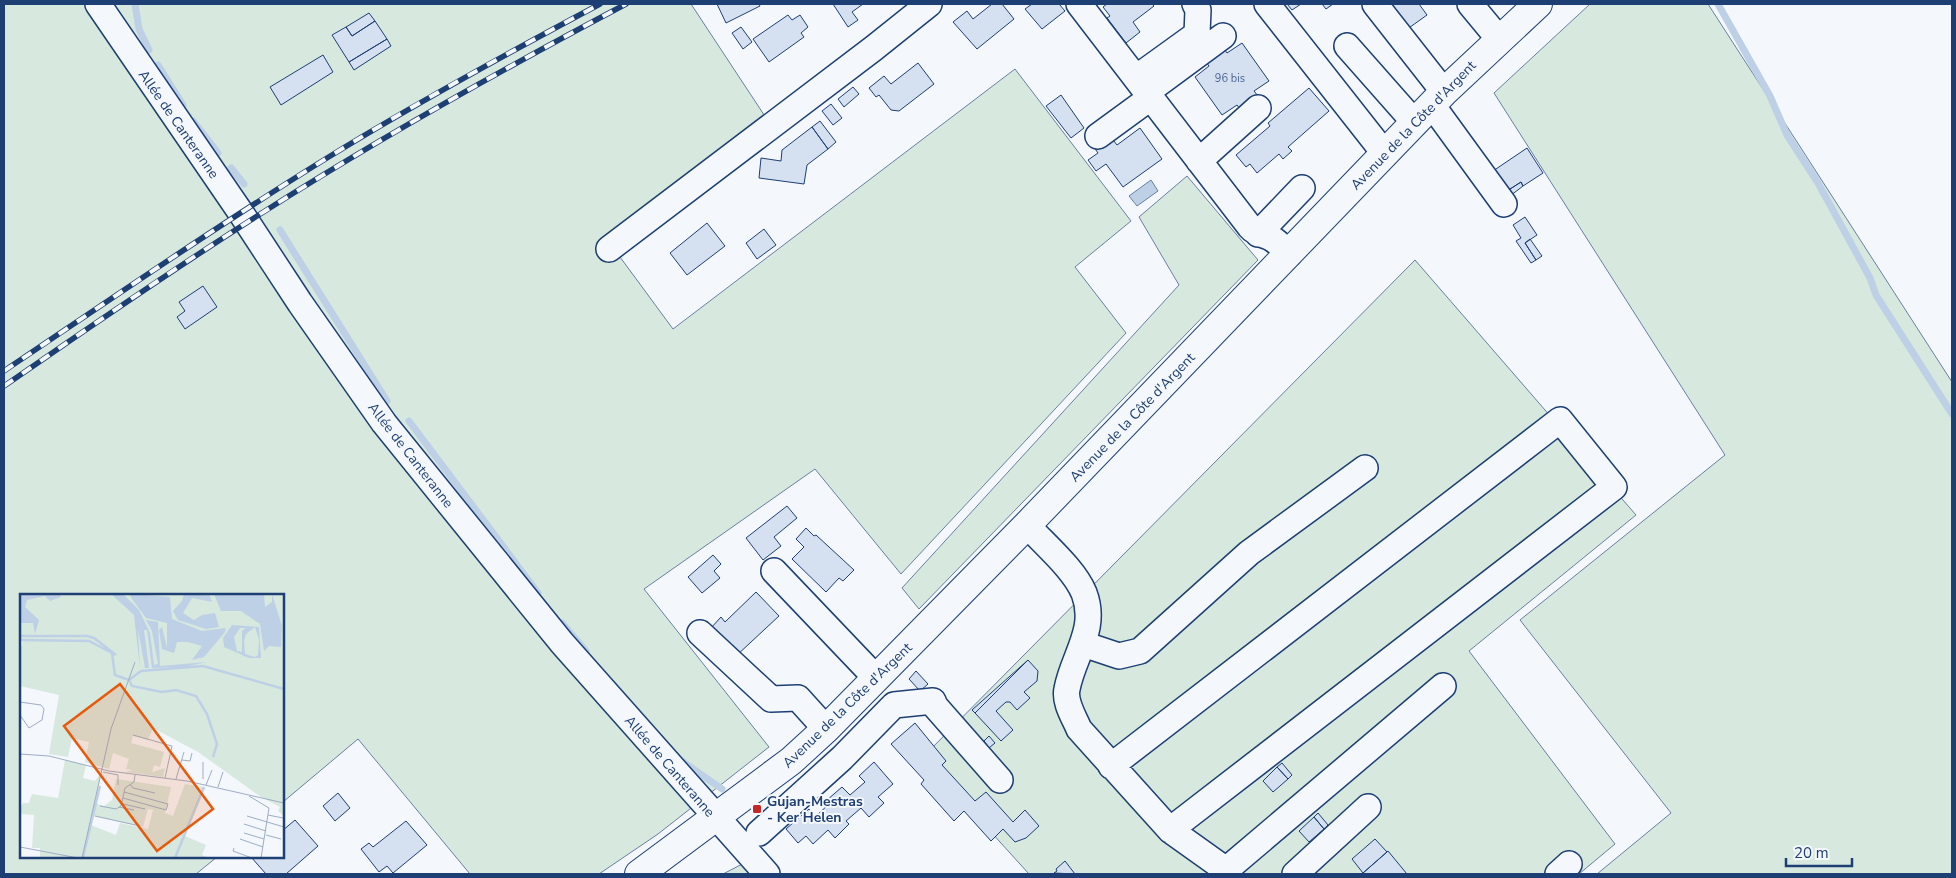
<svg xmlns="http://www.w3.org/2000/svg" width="1956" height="878" viewBox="0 0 1956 878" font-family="'Nunito Sans',sans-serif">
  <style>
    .green { fill: #d7e8df; stroke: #687fa3 }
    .water { fill: #bed0e5; stroke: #687fa3 }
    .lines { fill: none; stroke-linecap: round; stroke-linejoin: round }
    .stream { stroke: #bed0e5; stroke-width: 7 }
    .building { fill: #d5e0f0; stroke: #1d3f73 }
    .minor-casing { stroke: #1d3f73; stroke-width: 28 }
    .major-casing { stroke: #1d3f73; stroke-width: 30 }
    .minor { stroke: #f4f7fb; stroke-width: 25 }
    .major { stroke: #f4f7fb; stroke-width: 28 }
    .rail-casing { stroke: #1d3f73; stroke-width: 5.5 }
    .rail { stroke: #f4f7fb; stroke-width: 4; stroke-dasharray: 11; stroke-linecap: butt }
    .poi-dot { fill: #c62828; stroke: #f4f7fb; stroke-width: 2 }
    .labels { text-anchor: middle; stroke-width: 4; stroke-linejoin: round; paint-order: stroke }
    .number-label { font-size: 11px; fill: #4b6792 }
    .street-label { font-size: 14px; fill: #1d3f73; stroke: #f4f7fb }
    .poi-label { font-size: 14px; font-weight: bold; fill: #1d3f73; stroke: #f4f7fb; text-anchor: start }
    .inset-river { fill: none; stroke: #bed0e5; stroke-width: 2.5 }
    .inset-road { fill: none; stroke: #9eadc5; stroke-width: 1 }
    .view { fill: #e8590c; fill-opacity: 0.15; stroke: #e8590c; stroke-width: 2.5 }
    .inset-edge { fill: none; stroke: #1d3f73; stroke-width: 2.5 }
  </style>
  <rect width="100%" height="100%" fill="#f4f7fb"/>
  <!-- green -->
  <path class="green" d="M 4,4 L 691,4 L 776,133 L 620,257 L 673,329 L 1015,69 L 1131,221 L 1075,267 L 1126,333 L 901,574 L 815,469 L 644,589 L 769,747 L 658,834 L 599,874 L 470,874 L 358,739 L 283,802 L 282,596 L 21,596 L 21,857 L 217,857 L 196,874 L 4,874 Z
    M 1590,4 L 1708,4 L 1952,382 L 1952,874 L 1597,874 L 1671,813 L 1520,620 L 1725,455 L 1494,93 Z
    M 1187,176 L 1258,260 L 919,609 L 902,588 L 1179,285 L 1139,217 Z
    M 1415,260 L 1636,515 L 1469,651 L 1615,844 L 1579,874 L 1029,874 L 923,757 Z
    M 748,861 L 760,874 L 723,874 Z"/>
  <!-- water -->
  <path class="water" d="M 1151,180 L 1158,191 L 1137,206 L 1129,196 Z"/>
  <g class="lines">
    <!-- stream -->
    <path class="stream" d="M 135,4 L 139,29 L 149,50
      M 1718,4 L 1770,96 L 1787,135 L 1818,183 L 1870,278 L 1876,295 L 1952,414
      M 158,65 L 183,105
      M 193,121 L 218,153
      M 231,168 L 244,184
      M 280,230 L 387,401
      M 409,421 L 538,593
      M 562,623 L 586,651
      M 679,759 L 722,789"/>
  </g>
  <!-- building -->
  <path class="building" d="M 717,4 L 759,4 L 760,6 L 726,23 Z
    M 833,4 L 863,4 L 852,12 L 858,20 L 848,27 Z
    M 992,4 L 1002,4 L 1014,19 L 977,49 L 953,22 L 967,11 L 973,19 Z
    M 1032,4 L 1059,4 L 1065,11 L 1042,29 L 1025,9 Z
    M 1107,4 L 1152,4 L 1154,6 L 1133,22 L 1140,32 L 1126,43 L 1107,18 L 1110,16 L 1103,7 Z
    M 1287,4 L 1301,4 L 1292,10 Z
    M 1322,4 L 1333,4 L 1326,9 Z
    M 1386,4 L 1419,4 L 1427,15 L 1406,30 Z
    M 369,13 L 375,21 L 352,36 L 346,27 Z
    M 788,15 L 792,20 L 800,15 L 808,27 L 801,33 L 804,37 L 769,62 L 753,39 Z
    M 375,21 L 387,39 L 349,62 L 332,35 L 346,27 L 352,36 Z
    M 741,27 L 752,42 L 743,49 L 732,33 Z
    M 387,39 L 391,46 L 354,70 L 349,62 Z
    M 1242,43 L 1269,81 L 1254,91 L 1258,96 L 1240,109 L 1237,105 L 1222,115 L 1195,77 L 1209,66 L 1206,62 L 1224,49 L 1227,53 Z
    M 323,55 L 333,72 L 281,105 L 270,87 Z
    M 918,63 L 934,84 L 899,111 L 891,110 L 879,95 L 876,97 L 869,88 L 884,76 L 891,84 Z
    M 853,87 L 859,94 L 844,107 L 838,99 Z
    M 1309,88 L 1329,111 L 1288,147 L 1292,151 L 1283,159 L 1279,154 L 1257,173 L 1250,164 L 1246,167 L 1236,155 L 1270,126 L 1268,123 Z
    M 1061,95 L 1084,128 L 1071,138 L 1046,106 Z
    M 831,104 L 842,118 L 833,125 L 822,111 Z
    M 820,121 L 836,142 L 828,149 L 812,127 Z
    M 812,127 L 828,149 L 807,165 L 804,184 L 759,178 L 761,158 L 781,161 L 782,150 Z
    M 1140,128 L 1162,159 L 1123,187 L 1106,164 L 1096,171 L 1088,160 L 1098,153 L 1091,143 L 1107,132 L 1117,145 Z
    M 1527,148 L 1543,173 L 1523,186 L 1521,182 L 1507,191 L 1493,171 Z
    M 1521,182 L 1523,186 L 1510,196 L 1507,191 Z
    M 1525,217 L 1537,235 L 1525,243 L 1536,260 L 1531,263 L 1516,241 L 1521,238 L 1513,225 Z
    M 707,223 L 725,246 L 687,275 L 670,253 Z
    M 764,229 L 776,245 L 757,259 L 746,243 Z
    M 1530,239 L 1542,256 L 1536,260 L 1525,243 Z
    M 203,286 L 217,307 L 185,329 L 177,317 L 185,311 L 179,302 Z
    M 787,506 L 797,518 L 774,537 L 781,546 L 763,560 L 746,538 Z
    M 806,528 L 814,536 L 816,535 L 854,570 L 843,581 L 839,578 L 826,592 L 792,559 L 804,547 L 796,539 Z
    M 713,555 L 721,564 L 714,571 L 720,578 L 702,593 L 688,577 Z
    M 756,592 L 779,616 L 736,656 L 710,629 L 721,617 L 725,622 Z
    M 1028,660 L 1038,671 L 1037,681 L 1024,692 L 1030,698 L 1017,710 L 1010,702 L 1006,702 L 996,711 L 1013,730 L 1001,741 L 975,713 Z
    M 1028,660 L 975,713 L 972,710 Z
    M 916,671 L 928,684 L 920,691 L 909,679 Z
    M 915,723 L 946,761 L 942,765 L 975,801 L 986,792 L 1013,822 L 1025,810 L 1039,826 L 1026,838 L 1015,842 L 1003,829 L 991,841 L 964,811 L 954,821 L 921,784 L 924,780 L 891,744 Z
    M 989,736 L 995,743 L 989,748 L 984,741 Z
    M 874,762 L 893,784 L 878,797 L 884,803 L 869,817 L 861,808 L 846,821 L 849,824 L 835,838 L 828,830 L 813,844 L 806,836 L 798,843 L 786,829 L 809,809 L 815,817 L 830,803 L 827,800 L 842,787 L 850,795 L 865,782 L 859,776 Z
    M 1282,763 L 1292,775 L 1288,779 L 1277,767 Z
    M 1277,767 L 1288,779 L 1273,792 L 1263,781 Z
    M 338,793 L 350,808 L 335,821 L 323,806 Z
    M 1318,813 L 1328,825 L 1324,829 L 1314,817 Z
    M 1314,817 L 1324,829 L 1309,842 L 1299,831 Z
    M 295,820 L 318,846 L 286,874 L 266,874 L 251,857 L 282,857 L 282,831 Z
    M 406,821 L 427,845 L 393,873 L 387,866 L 379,872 L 361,849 L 369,843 L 373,847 Z
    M 1375,839 L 1387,852 L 1363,873 L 1352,859 Z
    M 1388,851 L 1407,874 L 1364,874 L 1363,873 Z
    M 1065,861 L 1075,874 L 1054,873 L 1057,871 L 1056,869 Z"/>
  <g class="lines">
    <defs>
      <path id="minor" d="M 98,4 L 241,213 L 300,303 L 384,423 L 562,643 L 767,874
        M 1079,4 L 1250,227 C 1256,234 1263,234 1271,238 C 1278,242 1283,248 1289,254
        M 1267,4 L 1385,154
        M 1375,4 L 1444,92
        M 1470,4 L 1499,39
        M 1347,46 L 1415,123
        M 1136,78 L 1197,34 L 1198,10 L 1195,4
        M 1147,92 L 1223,36
        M 1432,105 L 1504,204
        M 1098,136 L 1150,98
        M 1199,161 L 1258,108
        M 1258,234 L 1302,188
        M 609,249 L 874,48 L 929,4
        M 1027,525 C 1045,545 1074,569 1084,593 C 1098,629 1073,656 1067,689 C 1064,702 1074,717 1079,729 L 1170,830 L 1226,870 L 1227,874
        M 774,571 L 876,678
        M 700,633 L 771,699 L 798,698 L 826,729
        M 1083,644 L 1119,656 L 1140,651 L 1249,553 L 1365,468
        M 1111,766 L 1560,420 L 1614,487 L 1170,830
        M 759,833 L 842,758 L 894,705 L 933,701 L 935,706 L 1000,780
        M 1226,870 L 1443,686
        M 1295,874 L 1368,807
        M 1558,874 L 1569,864"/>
      <path id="major" d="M 639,874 L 791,761 L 826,729 L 1027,525 L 1444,92 L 1538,4"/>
    </defs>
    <!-- minor casing -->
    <use href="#minor" class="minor-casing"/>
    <!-- major casing -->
    <use href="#major" class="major-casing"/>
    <!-- minor -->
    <use href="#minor" class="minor"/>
    <!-- major -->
    <use href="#major" class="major"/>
    <defs>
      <path id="rail" d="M 4,371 C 111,299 217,226 327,158 C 416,103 508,53 600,4
        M 4,386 C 90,327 176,267 265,211 C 382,137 503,69 626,4"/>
    </defs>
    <!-- rail casing -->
    <use href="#rail" class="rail-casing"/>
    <!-- rail -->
    <use href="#rail" class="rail"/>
  </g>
  <!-- markers -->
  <rect class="poi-dot" x="752" y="804" width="10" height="10" rx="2.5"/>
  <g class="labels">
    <!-- number labels -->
    <g class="number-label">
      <text x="1230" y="82">96 bis</text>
    </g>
    <!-- street labels -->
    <g class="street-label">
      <text transform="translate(179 124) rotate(55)" y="5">Allée de Canteranne</text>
      <text transform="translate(1413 125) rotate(-46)" y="5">Avenue de la Côte d'Argent</text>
      <text transform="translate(1132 417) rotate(-46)" y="5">Avenue de la Côte d'Argent</text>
      <text transform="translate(411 455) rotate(52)" y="5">Allée de Canteranne</text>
      <text transform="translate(847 705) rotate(-44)" y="5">Avenue de la Côte d'Argent</text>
      <text transform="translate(670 766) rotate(49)" y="5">Allée de Canteranne</text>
    </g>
    <!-- poi labels -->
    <g class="poi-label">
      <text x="767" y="806">Gujan-Mestras<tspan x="767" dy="16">- Ker Helen</tspan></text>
    </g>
  </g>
  <!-- overview -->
  <g transform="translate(20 594)">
    <rect width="264" height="264" fill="#f4f7fb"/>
    <path d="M 0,0 L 264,0 L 264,222 L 258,217 L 260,213 L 241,203 L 178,158 L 133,134 L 128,146 L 113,142 L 111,149 L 144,158 L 140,173 L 134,171 L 132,178 L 145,174 L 143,183 L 105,178 L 113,176 L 106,175 L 109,165 L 93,159 L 89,175 L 65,168 L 69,148 L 52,144 L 48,163 L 29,160 L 39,101 L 0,92 L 0,56 L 3,47 L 0,47 ZM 45,166 L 66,171 L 63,184 L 75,187 L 81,179 L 75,209 L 84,212 L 92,206 L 96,185 L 151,193 L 145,219 L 153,222 L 165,190 L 184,193 L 165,242 L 186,251 L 182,261 L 189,264 L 20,264 L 20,254 L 12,254 L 14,221 L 0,220 L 0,214 L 3,209 L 9,209 L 12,200 L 38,204 ZM 128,215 L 133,216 L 128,235 L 100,229 L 96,241 L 71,231 L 73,222 L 123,233 Z" fill="#d7e8df" fill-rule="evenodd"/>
    <path d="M 0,0 L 39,0 L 41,3 L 30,7 L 25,2 L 7,6 L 5,13 L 19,26 L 15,40 L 13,29 L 1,29 ZM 91,0 L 103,0 L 119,16 L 130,39 L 134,71 L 138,70 L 132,37 L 126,26 L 138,28 L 140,72 L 187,68 L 164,73 L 132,74 L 127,36 L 124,36 L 129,74 L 125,74 L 118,35 L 120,74 L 114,21 ZM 113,0 L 150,3 L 152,25 L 182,37 L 206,34 L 205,38 L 184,63 L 172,66 L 182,52 L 168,48 L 157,48 L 154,59 L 142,55 L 139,36 L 142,33 L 147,54 L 147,29 L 126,24 L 110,2 ZM 164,0 L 189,0 L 192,8 L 172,4 L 163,19 L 174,26 L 182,21 L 195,19 L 199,33 L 186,35 L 158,26 L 153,17 L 162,7 ZM 194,0 L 244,0 L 245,13 L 252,8 L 252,0 L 262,32 L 261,53 L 249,52 L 244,57 L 240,30 L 221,17 L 201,17 ZM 212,31 L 239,33 L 241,64 L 229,64 L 204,53 L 203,44 ZM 235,33 L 239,46 L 238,61 L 235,63 L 225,60 L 224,47 L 226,40 ZM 220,34 L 226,34 L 222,37 L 222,58 L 217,57 L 214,43 Z" fill="#bed0e5" fill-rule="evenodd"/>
    <path class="inset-river" d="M 0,42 L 67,42 L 74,44 L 96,61M 0,46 L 69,47 L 92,59 L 95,81 L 109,86 L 112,92 L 142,98 L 156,96 L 176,102 L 187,120 L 197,150 L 193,163M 109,86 L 121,77 L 183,72 L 264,95M 63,263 L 80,192M 155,264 L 184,193"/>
    <path class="inset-road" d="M 0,108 L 21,111 L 24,115 L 22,126 L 9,134 L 0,121M 113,141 L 152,152 L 145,184M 0,160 L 29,162 L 89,177 L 167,187 L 264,209M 162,166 L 170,167 L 172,159M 83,178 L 98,181 L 98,191M 156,185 L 164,158M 183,185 L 183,168M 110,190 L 113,194 L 135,199M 186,191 L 192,176M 198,193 L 203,178M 229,202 L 249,214 L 241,264M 103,204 L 146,216 L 148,210 L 104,198M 103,210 L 125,215M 80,212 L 96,215 L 101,212 L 105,194 L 114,188 L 115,181M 99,213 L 114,216M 248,221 L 263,224M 75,222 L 120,232M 227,222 L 264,233M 224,230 L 246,237M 224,239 L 244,245M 246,241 L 261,245M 220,245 L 243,253M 0,253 L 58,264M 214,254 L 213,257 L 232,264M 62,264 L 91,135 L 115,68"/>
    <path class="view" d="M 100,90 L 193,215 L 137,257 L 44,132 Z"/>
    <rect width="264" height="264" class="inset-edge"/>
  </g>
  <!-- border -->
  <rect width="1956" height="878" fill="none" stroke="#1d3f73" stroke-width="10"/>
  <!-- scale -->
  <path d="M1786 858v8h66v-8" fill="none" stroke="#1d3f73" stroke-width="2.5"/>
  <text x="1794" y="858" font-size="15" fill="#1d3f73" stroke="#f4f7fb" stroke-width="4" paint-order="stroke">20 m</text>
</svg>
